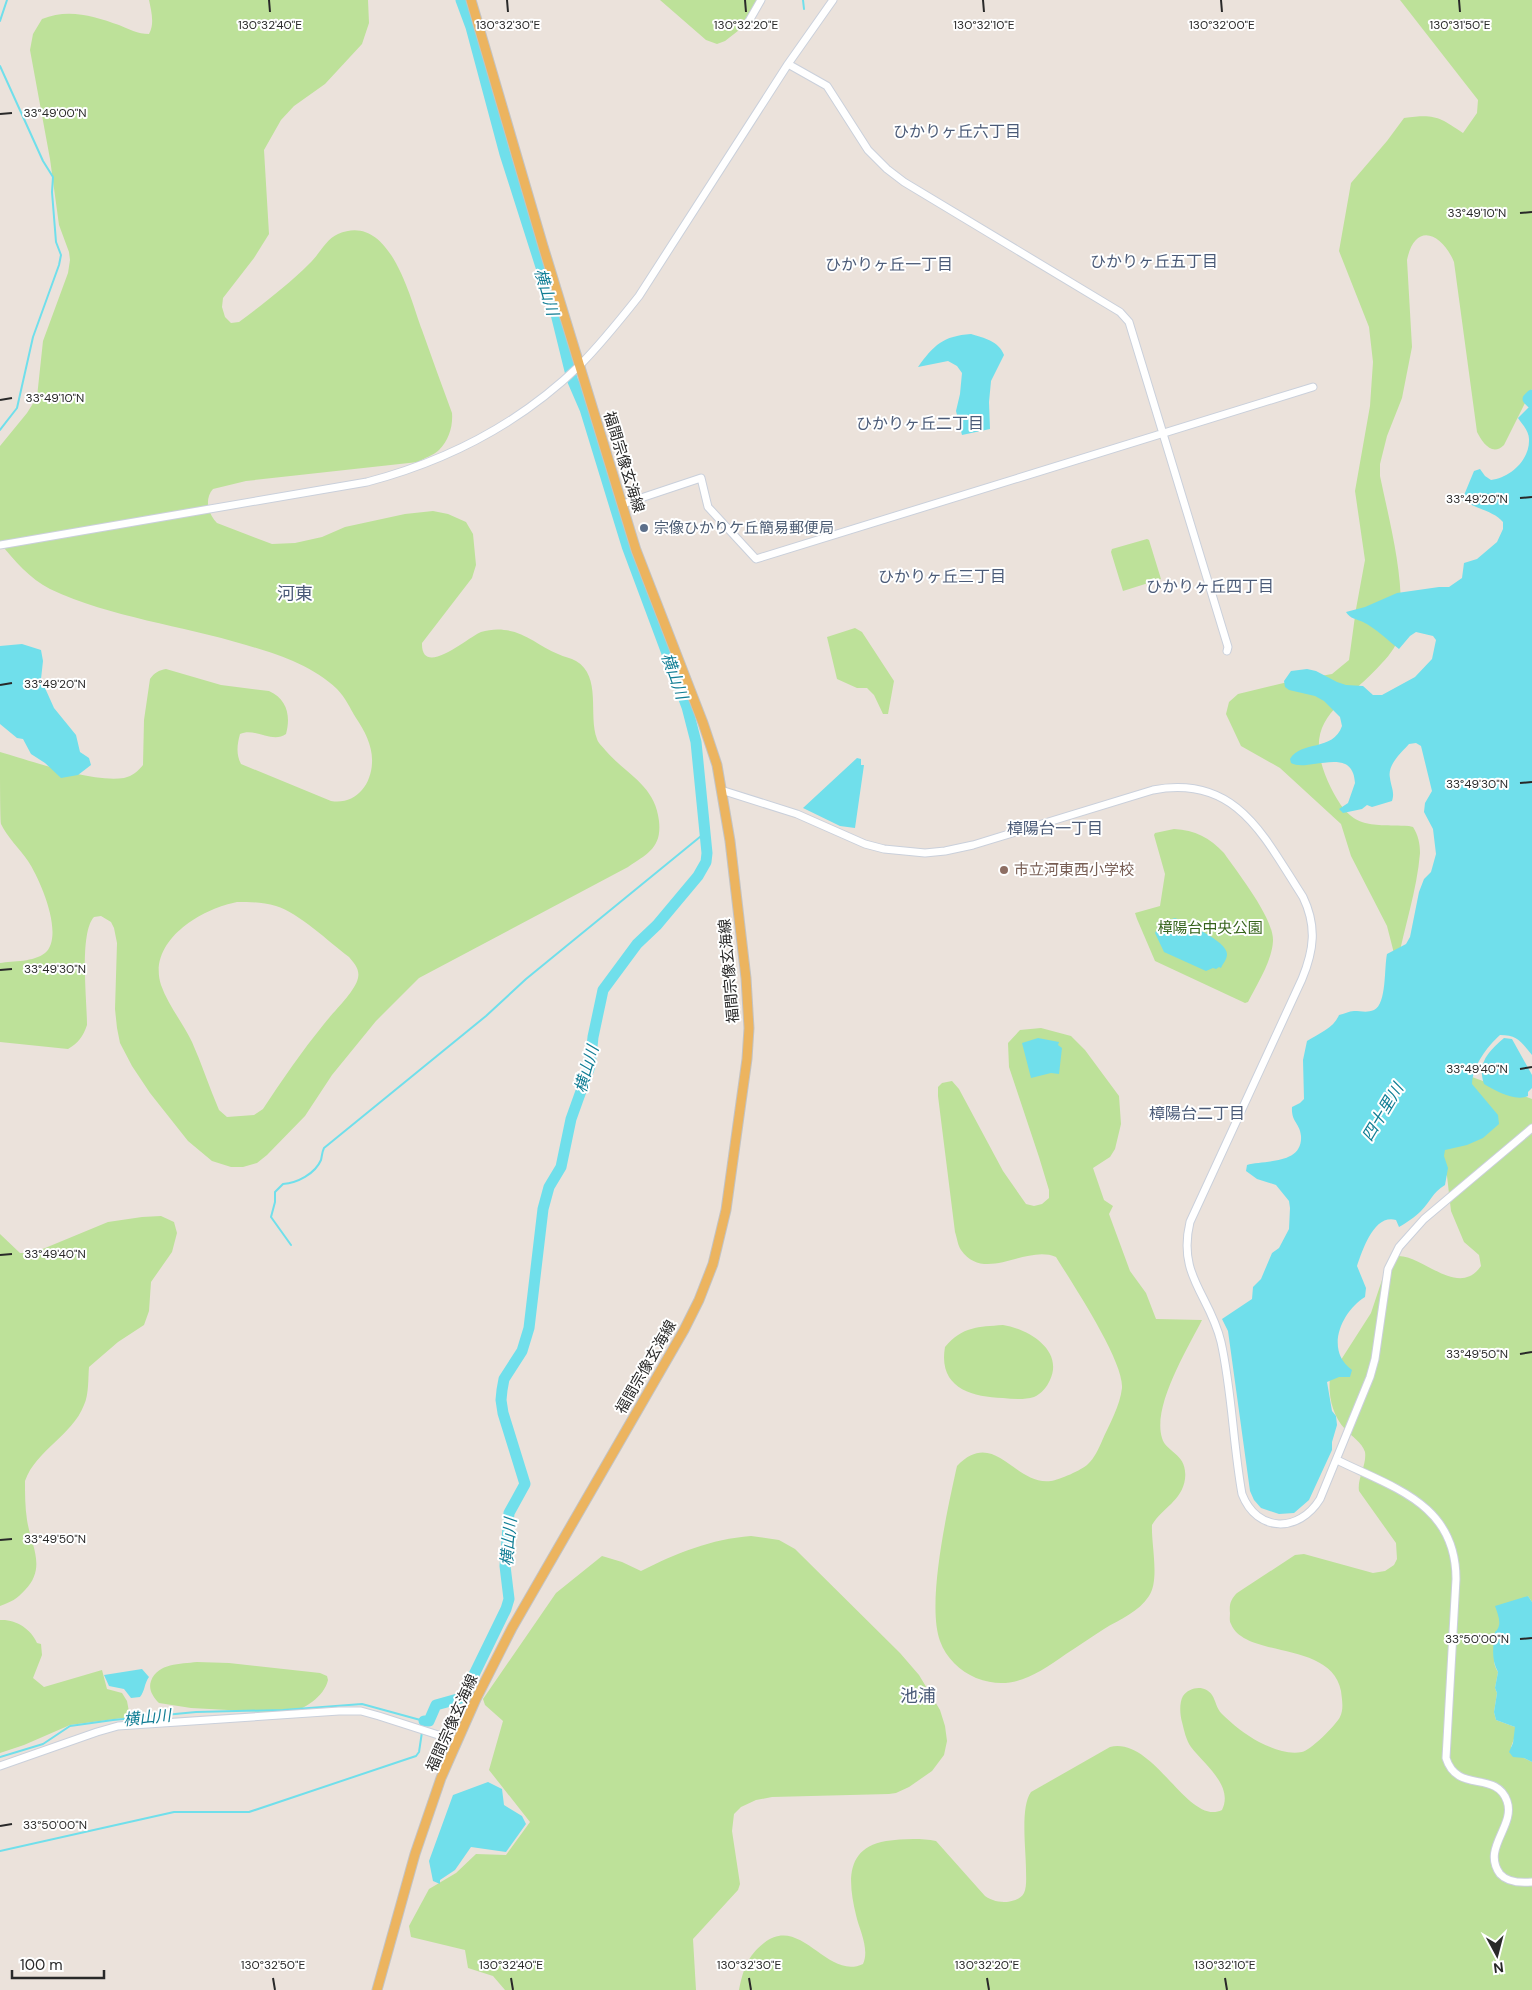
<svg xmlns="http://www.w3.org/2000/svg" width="1532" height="1990" viewBox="0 0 1532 1990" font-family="'DM Sans','Noto Sans JP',sans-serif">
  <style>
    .green { fill: #bde199; fill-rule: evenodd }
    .water { fill: #70dfeb }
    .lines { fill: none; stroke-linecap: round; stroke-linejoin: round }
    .stream { stroke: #70dfeb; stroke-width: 2 }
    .river { stroke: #70dfeb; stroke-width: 11 }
    .minor-casing { stroke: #cad0db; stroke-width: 9 }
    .major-casing { stroke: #c3c3c3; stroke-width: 11 }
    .minor { stroke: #fff; stroke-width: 7 }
    .major { stroke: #ecb45f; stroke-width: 9 }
    .ticks { fill: none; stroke: #292929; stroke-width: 2 }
    .service-dot { fill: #5c6f8a; stroke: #fff; stroke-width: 2 }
    .education-dot { fill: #8d6e63; stroke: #fff; stroke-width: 2 }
    .labels { text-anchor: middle; stroke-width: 4; stroke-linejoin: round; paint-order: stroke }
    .street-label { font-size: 15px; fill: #292929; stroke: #fff }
    .service-label { font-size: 15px; fill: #4e5e75; stroke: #fff; text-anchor: start }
    .education-label { font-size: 15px; fill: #785e54; stroke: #fff; text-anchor: start }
    .park-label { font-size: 15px; fill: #37641c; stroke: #fff }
    .neighbourhood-label { font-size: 16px; fill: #4b5b78; stroke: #fff }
    .water-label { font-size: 16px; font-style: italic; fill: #117e95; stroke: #fff }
    .quarter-label { font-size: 18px; fill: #4b5b78; stroke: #fff }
    .ticks-label { font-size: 12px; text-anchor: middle; fill: #292929; stroke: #fff; stroke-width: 4; stroke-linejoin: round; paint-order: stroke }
  </style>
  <rect width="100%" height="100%" fill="#ebe2db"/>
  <!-- green -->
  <path class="green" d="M 149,0 L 368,0 L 369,23 L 362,44 L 325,84 L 294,106 L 281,120 L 264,150 L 269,234 L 254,258 L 223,298 L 222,307 L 225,317 L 231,323 L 239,322 C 263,304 288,285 309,264 C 319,255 326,239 338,234 C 390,211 410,298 422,330 C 432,358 442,386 452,413 C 453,426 449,440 439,450 C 434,455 424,458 418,462 L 246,481 L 213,489 C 204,499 208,514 217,523 L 272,544 L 295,543 L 322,537 L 345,527 L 405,514 L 433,511 L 448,514 L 466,522 L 473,534 L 476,565 L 472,578 L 422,643 C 421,680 471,635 481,632 C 488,630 497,629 504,630 C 524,631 540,647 558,654 C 564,657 571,658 576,661 C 602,676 588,715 597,739 C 598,743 603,747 606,751 C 627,775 655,785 659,821 C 662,848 647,854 628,867 L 419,978 L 376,1021 L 332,1075 L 305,1116 L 267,1155 L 257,1163 L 243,1167 L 231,1167 L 212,1161 L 188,1141 L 150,1093 L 132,1066 L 120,1043 L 117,1028 L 115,1009 L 117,943 L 114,928 L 111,922 L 101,916 L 94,917 C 79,933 87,1001 87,1025 C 83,1037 78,1043 68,1049 L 0,1042 L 0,963 C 13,961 34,962 45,953 C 65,936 40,879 28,861 C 20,849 7,837 1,824 C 0,817 0,764 0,752 C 32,761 92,783 124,778 C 133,776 138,771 143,765 L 144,720 L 150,679 C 154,673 159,670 166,669 L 221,685 L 269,691 C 287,699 291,716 286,734 C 272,744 255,727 240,734 C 237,745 236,754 241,764 L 331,801 C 355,805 371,786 372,763 C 373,747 365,731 356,718 C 350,708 345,697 337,689 C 313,666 278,654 246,645 C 181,625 112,618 50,589 C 30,579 14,560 0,543 L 0,446 L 27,413 L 37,397 L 43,341 L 68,273 L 70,260 L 69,252 L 59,225 L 50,159 L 30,50 L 33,34 L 42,19 C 68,8 94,16 119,25 C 128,29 138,34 149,34 C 155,24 151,10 149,0 ZM 237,902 C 250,902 263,902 276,906 C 299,913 329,942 349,957 C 354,963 360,969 358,978 C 355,992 333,1012 324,1024 C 302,1051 282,1080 263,1109 L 254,1115 L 227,1117 L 219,1110 C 209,1087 202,1064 192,1042 C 183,1023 168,1005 161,985 C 147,941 201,909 237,902 Z
    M 660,0 L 757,0 L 743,27 L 725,41 L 717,44 L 706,40 Z
    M 1400,0 L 1532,0 L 1532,389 L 1504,445 C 1492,457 1482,442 1477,432 L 1454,262 C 1442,233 1415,221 1407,260 L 1412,347 L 1402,398 L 1387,436 L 1380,464 L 1380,476 C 1389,519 1401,564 1401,608 C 1401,615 1402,623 1401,631 C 1399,642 1390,655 1382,663 C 1341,709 1297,718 1331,788 C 1352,830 1367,824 1409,826 L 1413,827 C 1418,835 1420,843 1420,853 C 1417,890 1404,928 1397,965 L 1387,926 L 1351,856 L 1341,824 L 1280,768 L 1241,746 L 1226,714 L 1229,702 L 1238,694 L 1292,681 L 1332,674 L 1349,660 L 1356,609 L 1365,560 L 1355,491 L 1370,406 L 1373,362 L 1369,327 L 1339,251 L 1351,183 L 1387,141 L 1404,118 C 1434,114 1438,116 1463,133 L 1477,113 L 1478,100 Z
    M 1147,539 L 1149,540 L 1161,579 L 1123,591 L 1111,552 L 1112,549 Z
    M 855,628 L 862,632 L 894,681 L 888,714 L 883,714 L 874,695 L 867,688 L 857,688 L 837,679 L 827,637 Z
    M 1174,829 C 1195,830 1210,838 1224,853 C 1237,872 1274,918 1273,941 C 1272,961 1257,984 1248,1002 L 1245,1003 L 1155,961 L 1137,919 L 1135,913 L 1160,906 L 1165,874 L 1154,835 L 1155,833 Z
    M 1041,1028 L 1071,1036 L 1085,1050 L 1119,1096 L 1121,1124 L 1115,1149 L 1110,1157 L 1093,1168 L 1104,1200 L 1113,1206 L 1109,1214 L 1130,1271 L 1146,1293 L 1156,1319 L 1202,1320 C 1188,1348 1152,1406 1162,1438 C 1166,1453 1188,1453 1185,1479 C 1182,1501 1162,1508 1152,1525 C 1151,1544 1160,1580 1149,1596 C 1139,1612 1120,1619 1104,1629 C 1091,1637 1079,1646 1066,1654 C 1037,1674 1013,1692 976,1678 C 960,1671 946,1658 940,1641 C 926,1603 948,1507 957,1466 C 995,1427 1014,1486 1051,1481 C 1059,1480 1082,1470 1088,1464 C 1094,1459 1099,1448 1102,1441 C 1109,1425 1120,1406 1122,1388 C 1124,1361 1072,1283 1056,1257 C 1026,1244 985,1284 961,1250 C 958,1246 957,1238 955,1232 L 938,1096 L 938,1087 L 942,1083 L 952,1081 L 959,1089 L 1003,1171 L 1026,1204 L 1034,1206 L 1042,1204 L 1049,1198 L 1049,1190 L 1039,1157 L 1009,1067 L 1008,1043 L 1020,1030 Z
    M 1472,1077 L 1532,1099 L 1532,1602 L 1528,1596 C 1510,1613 1495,1623 1494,1650 C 1494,1659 1493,1664 1498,1672 L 1495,1688 L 1497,1693 L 1494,1712 L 1496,1720 L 1515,1727 L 1515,1736 L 1511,1747 L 1524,1758 L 1532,1762 L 1532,1990 L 739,1990 C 743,1971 747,1956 764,1943 C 801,1914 827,1981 863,1964 C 870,1949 859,1929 856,1915 C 848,1882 845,1848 886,1841 C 902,1839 920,1838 936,1841 L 985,1896 C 992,1901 999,1902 1007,1902 C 1013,1901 1021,1899 1024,1893 C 1027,1887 1026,1876 1026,1869 C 1026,1850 1020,1807 1031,1792 L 1110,1747 C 1154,1736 1188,1827 1222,1810 C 1234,1786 1204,1764 1191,1747 C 1186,1740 1184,1730 1182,1722 C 1180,1715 1179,1703 1183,1696 C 1189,1687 1205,1684 1212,1695 C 1216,1701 1216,1708 1222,1714 C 1232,1724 1246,1735 1259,1742 C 1271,1748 1287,1755 1302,1752 C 1310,1751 1336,1725 1340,1717 C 1344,1709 1342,1700 1341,1691 C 1331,1640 1245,1659 1231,1624 C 1229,1621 1230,1616 1230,1613 C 1229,1604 1231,1599 1237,1593 L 1295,1555 L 1304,1554 L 1373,1573 L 1385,1571 L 1394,1565 L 1397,1559 L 1396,1543 L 1359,1491 C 1357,1478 1367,1465 1365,1452 C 1362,1442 1351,1436 1345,1429 C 1332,1415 1328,1395 1330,1377 L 1371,1313 L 1389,1259 C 1412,1242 1456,1303 1481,1266 L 1479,1255 L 1464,1242 L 1451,1211 L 1447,1176 L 1432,1156 Z
    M 161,1216 L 174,1222 L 177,1233 L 172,1252 L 151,1282 L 149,1311 L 144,1325 L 118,1342 L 89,1367 C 88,1378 89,1394 84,1405 C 72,1436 36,1450 25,1481 C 25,1494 25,1507 27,1520 C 31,1546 47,1567 25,1590 C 17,1599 11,1602 0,1606 L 0,1234 L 20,1253 L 33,1253 L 108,1222 L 142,1217 Z
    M 1003,1325 C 1028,1329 1064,1350 1050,1380 C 1047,1387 1041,1394 1034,1397 C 1024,1400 1013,1399 1003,1398 C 970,1397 938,1387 945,1347 C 963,1326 978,1327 1003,1325 Z
    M 751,1536 L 779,1540 L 795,1549 L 900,1653 L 919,1675 L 940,1710 L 945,1726 L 947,1741 L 944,1755 L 932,1771 L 909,1787 L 896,1793 L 889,1794 L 772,1797 L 756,1800 L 741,1807 L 734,1814 L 732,1831 L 740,1884 L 738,1890 L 693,1939 L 696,1990 L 505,1990 L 493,1976 L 468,1968 L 465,1950 L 411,1937 L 409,1926 L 429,1889 L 456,1873 L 476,1854 L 506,1855 L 530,1822 L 489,1770 L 503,1721 L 485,1705 L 483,1699 L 556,1593 L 602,1556 L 622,1562 L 641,1571 C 677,1553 711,1539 751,1536 Z
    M 0,1620 C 16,1619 31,1629 37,1643 L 41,1644 L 42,1655 L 33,1678 L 44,1687 L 102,1670 L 107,1689 L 122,1693 L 127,1701 L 130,1717 L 70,1725 L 24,1745 L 0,1753 Z
    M 197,1662 L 229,1663 L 320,1673 L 327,1676 L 328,1680 C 324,1697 304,1710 287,1713 L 191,1708 L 159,1703 C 153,1697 148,1689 151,1681 C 158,1663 180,1664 197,1662 Z"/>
  <!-- water -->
  <path class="water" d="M 971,334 C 984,338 999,341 1004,355 L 991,381 L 989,402 L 990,429 L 962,435 L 956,411 L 960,394 L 962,373 L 957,366 L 948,361 L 918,367 C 934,345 943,336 971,334 Z
    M 1532,404 L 1532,1055 C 1521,1042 1518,1035 1500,1035 C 1487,1047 1473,1065 1472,1084 L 1498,1115 L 1499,1124 L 1483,1138 L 1467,1145 L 1445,1150 L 1444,1156 L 1448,1168 L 1445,1185 C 1432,1193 1431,1201 1421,1211 C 1415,1217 1406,1223 1399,1227 L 1396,1220 C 1374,1214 1363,1249 1357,1266 L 1366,1288 L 1365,1297 C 1342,1311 1324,1350 1352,1370 L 1350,1377 L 1339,1377 L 1327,1382 L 1332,1411 L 1336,1416 L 1337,1425 L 1332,1442 L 1332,1450 L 1309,1500 L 1294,1513 L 1279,1514 L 1261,1508 L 1254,1500 L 1250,1491 L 1228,1331 L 1222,1319 L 1252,1299 L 1253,1287 L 1261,1279 L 1272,1253 L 1279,1248 L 1289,1229 L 1290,1208 L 1289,1201 L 1276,1185 L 1257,1179 L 1246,1171 L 1247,1165 C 1264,1160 1303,1165 1301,1136 C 1300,1123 1291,1122 1292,1107 L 1300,1103 L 1304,1099 L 1303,1060 L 1307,1041 C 1318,1034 1334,1028 1339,1015 C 1344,1014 1349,1011 1354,1011 C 1361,1011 1367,1013 1374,1010 C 1387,1004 1384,967 1387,954 L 1406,944 L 1410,937 L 1419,892 L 1424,879 L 1431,872 L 1436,854 L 1433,829 L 1424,812 L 1425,803 L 1432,791 L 1421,746 L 1416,743 L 1409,744 C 1401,753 1387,765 1390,778 C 1391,787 1395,792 1392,801 L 1372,807 L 1367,805 L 1362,809 L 1343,813 L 1339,809 L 1348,803 L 1355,783 C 1353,744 1308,773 1291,763 L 1290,759 C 1301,740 1333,752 1342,726 L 1340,717 L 1324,701 L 1315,696 L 1289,690 L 1285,687 L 1284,681 L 1291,671 L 1307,669 L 1316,671 L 1337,682 L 1346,685 L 1363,686 L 1373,695 L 1382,695 L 1415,677 L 1432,659 L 1436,640 L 1433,636 L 1416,632 L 1410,636 L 1399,649 C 1387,640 1377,629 1363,622 C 1357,619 1350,619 1346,612 L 1365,607 L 1397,593 L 1439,587 L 1449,587 L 1462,578 L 1464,563 L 1477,559 L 1497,542 L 1503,529 L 1503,522 C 1494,511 1474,508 1462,500 L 1474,471 L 1480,469 L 1485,476 L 1491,480 C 1510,478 1530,460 1529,439 C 1529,431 1522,424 1518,418 Z
    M 22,644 L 41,650 L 43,661 L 41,679 L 54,708 L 76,735 L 80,752 L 89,758 L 91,765 L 78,775 L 61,778 L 45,763 L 31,754 L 23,739 L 17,738 L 0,724 L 0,646 Z
    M 857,758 L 861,759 L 861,765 L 864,765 L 855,828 L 840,826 L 803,808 Z
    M 1175,918 C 1186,923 1227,941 1227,954 C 1227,960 1223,963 1221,968 L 1219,967 L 1216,969 L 1213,968 L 1206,971 L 1164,952 L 1155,933 L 1160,923 Z
    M 1038,1038 L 1059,1042 L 1058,1045 L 1062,1048 L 1059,1074 L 1051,1073 L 1031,1078 L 1022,1043 Z
    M 1504,1038 L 1512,1039 L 1532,1075 L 1532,1088 L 1528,1092 L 1528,1096 C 1515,1102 1496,1091 1484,1084 C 1477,1063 1488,1052 1504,1038 Z
    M 1528,1596 L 1532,1602 L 1532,1762 L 1524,1758 L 1513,1757 L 1509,1752 L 1513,1743 L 1515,1727 L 1496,1720 L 1494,1712 L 1497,1693 L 1495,1688 L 1498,1672 C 1491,1660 1493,1646 1495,1632 C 1503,1625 1498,1615 1495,1606 Z
    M 142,1669 L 149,1677 C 144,1684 145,1691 140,1697 L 131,1698 L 124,1689 L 109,1686 L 104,1675 Z
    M 488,1782 L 502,1789 L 504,1805 L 522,1816 L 526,1824 L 506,1852 L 471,1847 L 455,1870 L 440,1880 L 440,1884 L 433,1881 L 429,1861 L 453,1795 Z"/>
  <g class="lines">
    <!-- stream -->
    <path class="stream" d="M 803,0 L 804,9
      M 0,21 L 7,0
      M 0,66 L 43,161 L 53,177 L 52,192 L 56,242 L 61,255 L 59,265 L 33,337 L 17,408 L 0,430
      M 291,1245 L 271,1217 L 275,1202 L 275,1192 L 283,1184 C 297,1183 315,1174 321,1160 C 322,1156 322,1152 324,1148 L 486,1016 L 526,979 L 706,832
      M 0,1757 L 43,1744 L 70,1726 L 113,1720 L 196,1712 L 283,1710 L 362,1704 L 424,1721 L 423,1727
      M 0,1851 L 174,1812 L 249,1812 L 416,1756 L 419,1752 L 422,1732"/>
    <!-- river -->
    <path class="river" d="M 1532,395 L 1528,399 L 1532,403
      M 424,1721 L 429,1721 L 436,1705 L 461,1698 L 466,1691 L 506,1609 L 509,1599 L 505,1566 L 509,1513 L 525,1484 L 503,1413 L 501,1400 L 502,1390 L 504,1379 L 522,1351 L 529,1328 L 543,1209 L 549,1187 L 561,1167 L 571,1119 L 590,1066 L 593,1037 L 603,990 L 637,944 L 657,925 L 698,876 L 706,862 L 707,853 L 696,742 L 687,707 L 627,546 L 585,409 L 572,379 L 556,314 L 505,154 L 471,27 L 461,0"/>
    <defs>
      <path id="minor" d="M 749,21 L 761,0
        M 788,64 L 827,86 L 868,150 L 887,169 L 904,182 L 1120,312 L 1129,322 L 1228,647 L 1227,651
        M 623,504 L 701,478 L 708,507 L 756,559 L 1313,387
        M 0,545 L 367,482 C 447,461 520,423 579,366 C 601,344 620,320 639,296 L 788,64 L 833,0
        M 721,790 L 797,814 L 865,844 L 884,849 L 925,853 L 945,851 L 973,845 L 1153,790 C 1237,774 1264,837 1303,897 C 1317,926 1314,950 1302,979 L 1190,1222 C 1177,1276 1210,1295 1221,1342 C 1232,1391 1233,1444 1242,1494 C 1257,1533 1299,1533 1320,1499 L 1370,1377 L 1375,1359 L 1388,1269 L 1399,1247 L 1424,1219 L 1532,1128
        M 1337,1460 C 1394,1488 1456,1504 1456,1579 L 1446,1758 C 1457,1794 1496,1770 1507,1801 C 1516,1826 1481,1848 1500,1874 C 1508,1883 1521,1883 1532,1882
        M 0,1766 L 97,1732 L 118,1726 L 339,1711 L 361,1711 L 379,1716 L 457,1741"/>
      <path id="major" d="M 377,1990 L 415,1854 L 441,1778 L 476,1699 L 512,1628 L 684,1330 L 699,1300 L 713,1264 L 726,1210 L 747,1059 L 749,1028 L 746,978 L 730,841 L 717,765 L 703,723 L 636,550 L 543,246 L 471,0"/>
    </defs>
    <!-- minor casing -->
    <use href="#minor" class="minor-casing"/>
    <!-- major casing -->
    <use href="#major" class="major-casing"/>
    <!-- minor -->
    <use href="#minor" class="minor"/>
    <!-- major -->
    <use href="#major" class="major"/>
  </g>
  <!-- ticks -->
  <path class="ticks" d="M 269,0 L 270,12M 507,0 L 508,12M 745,0 L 746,12M 983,0 L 984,12M 1221,0 L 1222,12M 1459,0 L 1460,12M 0,114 L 12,113M 1520,213 L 1532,212M 0,400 L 12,398M 1520,498 L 1532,497M 0,685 L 12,683M 1520,783 L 1532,782M 0,970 L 12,969M 1520,1069 L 1532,1067M 0,1255 L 12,1254M 1520,1354 L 1532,1352M 0,1540 L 12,1539M 1520,1639 L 1532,1638M 0,1826 L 12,1824M 273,1978 L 275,1990M 511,1978 L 513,1990M 749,1978 L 751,1990M 987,1978 L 989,1990M 1225,1978 L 1227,1990"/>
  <!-- markers -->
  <circle class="service-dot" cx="644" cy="528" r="5"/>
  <circle class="education-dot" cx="1004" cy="870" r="5"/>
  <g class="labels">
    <!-- street labels -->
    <g class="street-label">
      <text transform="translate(624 462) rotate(73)" y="5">福間宗像玄海線</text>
      <text transform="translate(729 971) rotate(-95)" y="5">福間宗像玄海線</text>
      <text transform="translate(646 1367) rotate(-60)" y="5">福間宗像玄海線</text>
      <text transform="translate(452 1723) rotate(-66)" y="5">福間宗像玄海線</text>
    </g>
    <!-- service labels -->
    <g class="service-label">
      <text x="654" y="533">宗像ひかりケ丘簡易郵便局</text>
    </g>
    <!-- education labels -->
    <g class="education-label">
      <text x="1014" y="875">市立河東西小学校</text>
    </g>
    <!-- park labels -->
    <g class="park-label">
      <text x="1210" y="933">樟陽台中央公園</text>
    </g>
    <!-- neighbourhood labels -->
    <g class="neighbourhood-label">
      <text x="957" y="137">ひかりヶ丘六丁目</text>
      <text x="1154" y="267">ひかりヶ丘五丁目</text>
      <text x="889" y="270">ひかりヶ丘一丁目</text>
      <text x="920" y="429">ひかりヶ丘二丁目</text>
      <text x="942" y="582">ひかりヶ丘三丁目</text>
      <text x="1210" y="592">ひかりヶ丘四丁目</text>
      <text x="1055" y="834">樟陽台一丁目</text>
      <text x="1197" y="1119">樟陽台二丁目</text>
    </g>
    <!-- water labels -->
    <g class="water-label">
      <text transform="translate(547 292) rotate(74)" y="6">横山川</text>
      <text transform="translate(675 676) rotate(70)" y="6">横山川</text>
      <text transform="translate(586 1069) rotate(-74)" y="6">横山川</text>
      <text transform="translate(1382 1112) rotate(-59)" y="6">四十里川</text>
      <text transform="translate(508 1542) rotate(-85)" y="6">横山川</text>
      <text transform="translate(147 1717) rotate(-6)" y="6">横山川</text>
    </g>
    <!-- quarter labels -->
    <g class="quarter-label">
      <text x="295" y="600">河東</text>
      <text x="918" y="1702">池浦</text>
    </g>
  </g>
  <g class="ticks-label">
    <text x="270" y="29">130°32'40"E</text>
    <text x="508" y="29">130°32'30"E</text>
    <text x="746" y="29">130°32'20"E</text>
    <text x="984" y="29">130°32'10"E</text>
    <text x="1222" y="29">130°32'00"E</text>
    <text x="1460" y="29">130°31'50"E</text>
    <text x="55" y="117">33°49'00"N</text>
    <text x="1477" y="217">33°49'10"N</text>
    <text x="55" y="402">33°49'10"N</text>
    <text x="1477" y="503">33°49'20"N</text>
    <text x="55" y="688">33°49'20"N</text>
    <text x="1477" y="788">33°49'30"N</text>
    <text x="55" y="973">33°49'30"N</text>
    <text x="1477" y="1073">33°49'40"N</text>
    <text x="55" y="1258">33°49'40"N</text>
    <text x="1477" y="1358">33°49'50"N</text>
    <text x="55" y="1543">33°49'50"N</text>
    <text x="1477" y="1643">33°50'00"N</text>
    <text x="55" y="1829">33°50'00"N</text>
    <text x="273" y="1969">130°32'50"E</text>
    <text x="511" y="1969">130°32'40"E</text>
    <text x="749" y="1969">130°32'30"E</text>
    <text x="987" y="1969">130°32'20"E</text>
    <text x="1225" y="1969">130°32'10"E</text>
  </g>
  <!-- north arrow -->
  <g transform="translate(1497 1955) rotate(173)" stroke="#ffffff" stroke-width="4" paint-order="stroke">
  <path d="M0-4L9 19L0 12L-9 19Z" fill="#292929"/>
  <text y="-8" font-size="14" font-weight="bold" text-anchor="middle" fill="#292929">N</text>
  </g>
  <!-- scale -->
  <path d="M12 1970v8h92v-8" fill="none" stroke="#292929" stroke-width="2.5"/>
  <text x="20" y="1970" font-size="15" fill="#292929" stroke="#ffffff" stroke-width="4" paint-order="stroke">100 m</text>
</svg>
